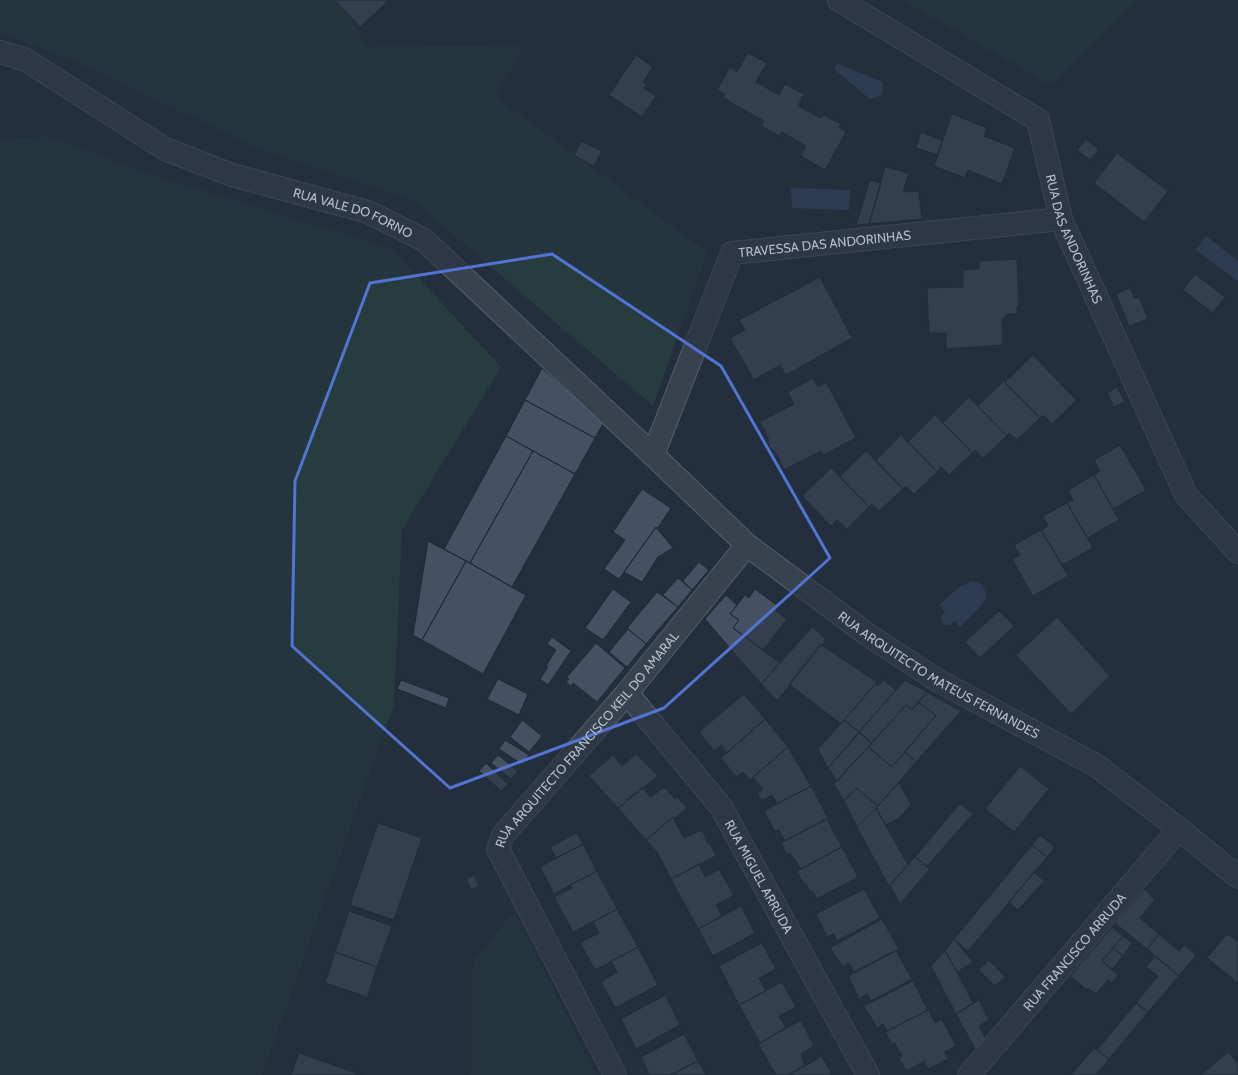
<svg xmlns="http://www.w3.org/2000/svg" width="1238" height="1075" viewBox="0 0 1238 1075" font-family="Cabin,sans-serif">
  <style>
    .green { fill: #263c3f }
    .water { fill: #394c67 }
    .building { fill: #455162; stroke: #1f2835 }
    .lines { fill: none; stroke-linecap: round; stroke-linejoin: round }
    .minor-casing { stroke: #565f6c; stroke-width: 24 }
    .minor { stroke: #38414e; stroke-width: 22 }
    .marked { fill: none; stroke: #5274d3; stroke-width: 3; stroke-linejoin: round }
    .labels { text-anchor: middle; stroke-width: 4; stroke-linejoin: round; paint-order: stroke }
    .street-label { font-size: 13px; fill: #b4bcc9; stroke: #1d2633 }
  </style>
  <rect width="100%" height="100%" fill="#242f3e"/>
  <!-- green -->
  <path class="green" d="M 0,0 L 341,0 L 366,47 L 524,45 L 496,97 L 707,252 L 653,406 L 414,201 L 257,149 L 106,75 L 0,32 Z
    M 902,0 L 1138,0 L 1051,85 Z
    M 49,136 L 150,174 L 392,249 L 501,367 L 402,530 L 394,704 L 262,1075 L 0,1075 L 0,140 Z
    M 514,912 L 596,1075 L 471,1075 L 473,962 Z"/>
  <!-- water -->
  <path class="water" d="M 838,64 L 882,82 C 884,88 884,91 880,96 L 870,99 L 835,70 L 835,66 Z
    M 791,188 L 850,190 L 849,210 L 792,208 Z
    M 1206,236 L 1238,261 L 1238,281 L 1196,250 Z
    M 971,581 C 983,583 985,586 986,598 L 981,605 L 981,606 L 960,627 L 956,623 L 957,620 L 950,625 L 945,625 L 942,622 L 941,617 L 946,609 L 944,610 L 939,605 L 962,585 L 963,586 Z"/>
  <!-- building -->
  <path class="building" d="M 334,0 L 389,0 L 360,27 Z
    M 748,53 L 767,63 L 756,82 L 779,95 L 785,84 L 804,94 L 798,106 L 821,118 L 823,115 L 841,124 L 839,127 L 846,132 L 825,170 L 801,156 L 806,146 L 782,132 L 779,136 L 761,126 L 764,121 L 723,98 L 725,94 L 717,90 L 730,67 L 737,72 Z
    M 636,55 L 653,67 L 643,82 L 647,85 L 644,88 L 656,96 L 642,117 L 609,95 Z
    M 952,114 L 987,128 L 984,136 L 1015,148 L 1002,184 L 968,170 L 965,178 L 934,166 Z
    M 921,132 L 942,141 L 937,155 L 916,148 Z
    M 1086,139 L 1099,150 L 1090,160 L 1077,150 Z
    M 581,141 L 602,151 L 594,166 L 574,156 Z
    M 1117,153 L 1168,191 L 1144,222 L 1094,183 Z
    M 885,167 L 909,173 L 903,192 L 919,191 L 922,219 L 869,224 Z
    M 870,180 L 881,183 L 869,224 L 856,225 Z
    M 1017,259 L 1019,307 L 1017,307 L 1017,314 L 1007,314 L 1002,320 L 1003,345 L 946,349 L 946,333 L 929,333 L 927,288 L 963,287 L 963,270 L 979,269 L 979,261 Z
    M 1195,274 L 1225,297 L 1213,313 L 1183,290 Z
    M 820,277 L 852,338 L 786,375 L 780,365 L 754,380 L 730,338 L 745,330 L 739,320 Z
    M 1130,288 L 1135,299 L 1139,297 L 1148,319 L 1129,326 L 1116,294 Z
    M 1033,355 L 1076,400 L 1052,424 L 1043,415 L 1040,418 L 1005,383 Z
    M 542,368 L 604,422 L 595,438 L 525,400 Z
    M 813,378 L 818,387 L 826,382 L 856,438 L 823,455 L 821,451 L 784,470 L 776,453 L 769,446 L 768,438 L 760,422 L 794,404 L 788,392 Z
    M 1004,381 L 1040,418 L 1017,440 L 1009,433 L 1007,436 L 978,406 Z
    M 1117,387 L 1125,402 L 1114,407 L 1107,393 Z
    M 969,397 L 1007,436 L 983,458 L 975,450 L 972,453 L 943,423 Z
    M 525,400 L 595,438 L 575,474 L 506,436 Z
    M 935,415 L 972,453 L 949,475 L 941,467 L 937,472 L 908,442 Z
    M 901,435 L 937,472 L 914,494 L 906,486 L 903,489 L 876,460 Z
    M 506,436 L 533,451 L 470,563 L 444,549 Z
    M 1120,445 L 1146,490 L 1113,509 L 1094,475 L 1100,471 L 1094,460 Z
    M 533,451 L 575,474 L 512,587 L 470,563 Z
    M 866,451 L 903,489 L 879,511 L 872,504 L 869,507 L 840,476 Z
    M 831,468 L 869,507 L 847,529 L 837,520 L 831,526 L 802,496 Z
    M 1094,475 L 1119,520 L 1087,538 L 1067,503 L 1073,500 L 1068,490 Z
    M 642,489 L 671,508 L 657,529 L 656,527 L 619,579 L 604,569 L 625,540 L 613,532 Z
    M 1067,503 L 1093,548 L 1062,565 L 1041,530 L 1048,526 L 1043,516 Z
    M 656,527 L 673,548 L 658,557 L 642,582 L 624,572 Z
    M 1041,530 L 1068,576 L 1033,596 L 1012,559 L 1020,555 L 1014,545 Z
    M 428,541 L 466,561 L 422,640 L 413,635 Z
    M 466,561 L 526,595 L 483,674 L 422,640 Z
    M 699,562 L 709,570 L 692,590 L 683,581 Z
    M 678,578 L 692,590 L 678,607 L 663,595 Z
    M 613,589 L 631,602 L 603,640 L 585,628 Z
    M 755,589 L 778,606 L 775,610 L 787,619 L 763,650 L 733,628 L 739,620 L 730,614 L 745,595 L 749,598 Z
    M 657,592 L 678,607 L 646,644 L 627,628 Z
    M 726,595 L 737,605 L 730,614 L 739,620 L 733,628 L 780,663 L 761,684 L 705,619 Z
    M 999,611 L 1014,626 L 980,658 L 965,642 Z
    M 1057,617 L 1110,676 L 1071,714 L 1016,655 Z
    M 812,627 L 826,639 L 777,701 L 761,684 Z
    M 628,629 L 646,644 L 627,667 L 609,652 Z
    M 552,637 L 571,651 L 548,685 L 540,679 L 548,667 L 546,666 L 556,650 L 547,644 Z
    M 596,643 L 625,668 L 597,702 L 573,683 L 571,686 L 566,682 L 569,679 L 567,677 Z
    M 820,644 L 877,682 L 841,724 L 789,684 Z
    M 498,679 L 528,694 L 519,715 L 487,699 Z
    M 401,680 L 449,698 L 446,708 L 397,689 Z
    M 883,680 L 896,690 L 859,732 L 844,720 L 875,684 L 878,686 Z
    M 905,680 L 927,692 L 912,710 L 906,705 L 872,743 L 859,732 Z
    M 927,692 L 961,711 L 916,762 L 905,752 L 936,715 L 918,702 Z
    M 744,694 L 765,719 L 727,753 L 721,745 L 714,751 L 699,732 Z
    M 918,702 L 936,715 L 892,767 L 868,747 L 906,705 L 912,710 Z
    M 765,719 L 788,747 L 750,780 L 743,772 L 736,777 L 721,758 Z
    M 522,720 L 542,736 L 529,752 L 510,737 Z
    M 844,720 L 859,732 L 828,768 L 818,749 Z
    M 859,733 L 872,743 L 837,781 L 828,768 Z
    M 505,740 L 529,755 L 523,765 L 499,749 Z
    M 788,747 L 811,786 L 777,804 L 772,795 L 761,801 L 757,793 L 763,790 L 753,777 Z
    M 868,747 L 892,767 L 905,752 L 916,762 L 878,806 L 856,788 L 844,801 L 834,784 Z
    M 636,754 L 658,776 L 618,808 L 589,776 L 613,755 L 622,766 Z
    M 498,755 L 518,771 L 511,779 L 491,763 Z
    M 486,763 L 508,784 L 501,791 L 479,771 Z
    M 1020,766 L 1049,789 L 1014,832 L 985,809 Z
    M 899,782 L 911,805 L 899,818 L 886,825 L 876,808 Z
    M 811,786 L 828,818 L 785,841 L 779,830 L 775,832 L 764,811 Z
    M 642,787 L 651,797 L 664,787 L 675,799 L 677,797 L 687,808 L 674,819 L 673,817 L 646,840 L 618,808 Z
    M 856,788 L 878,806 L 857,827 L 844,801 Z
    M 960,803 L 973,814 L 927,866 L 915,857 Z
    M 876,808 L 908,865 L 889,886 L 857,827 Z
    M 673,817 L 684,838 L 702,830 L 708,844 L 710,843 L 716,856 L 671,879 L 657,852 L 646,840 Z
    M 827,819 L 842,847 L 801,869 L 790,853 L 787,855 L 781,843 Z
    M 378,823 L 422,838 L 394,920 L 350,905 Z
    M 577,833 L 583,844 L 556,858 L 550,847 Z
    M 1040,835 L 1055,847 L 1047,857 L 1032,845 Z
    M 583,844 L 597,871 L 554,894 L 540,867 Z
    M 1032,845 L 1047,857 L 968,951 L 954,939 Z
    M 842,847 L 858,877 L 817,899 L 813,891 L 811,892 L 806,884 L 804,885 L 797,871 Z
    M 915,857 L 930,869 L 900,904 L 890,885 Z
    M 699,864 L 705,877 L 719,869 L 734,895 L 716,905 L 722,916 L 698,929 L 671,879 Z
    M 597,871 L 617,909 L 573,932 L 554,897 L 572,888 L 570,885 Z
    M 1034,872 L 1044,881 L 1018,910 L 1009,902 Z
    M 474,875 L 479,886 L 471,890 L 466,879 Z
    M 864,889 L 880,918 L 837,941 L 834,934 L 827,937 L 816,914 Z
    M 1144,889 L 1155,899 L 1140,918 L 1159,934 L 1147,949 L 1115,923 Z
    M 741,906 L 755,933 L 713,956 L 698,929 Z
    M 617,909 L 638,947 L 595,970 L 580,943 L 599,933 L 593,922 Z
    M 349,911 L 392,926 L 377,967 L 335,952 Z
    M 882,919 L 899,949 L 854,973 L 849,963 L 843,967 L 830,948 Z
    M 1112,927 L 1123,936 L 1102,961 L 1118,975 L 1112,983 L 1108,980 L 1096,994 L 1088,988 L 1087,990 L 1070,976 Z
    M 1159,934 L 1179,951 L 1184,945 L 1196,955 L 1179,976 L 1147,949 Z
    M 1227,934 L 1237,941 L 1238,940 L 1238,983 L 1207,958 Z
    M 1123,936 L 1132,943 L 1123,956 L 1113,948 Z
    M 954,939 L 973,962 L 957,972 L 945,951 Z
    M 762,943 L 776,969 L 759,978 L 766,991 L 739,1005 L 719,966 Z
    M 638,947 L 658,985 L 615,1008 L 601,982 L 617,972 L 611,961 Z
    M 1113,948 L 1123,956 L 1112,969 L 1102,961 Z
    M 896,950 L 912,979 L 871,1001 L 867,994 L 859,999 L 849,977 L 854,972 Z
    M 945,951 L 957,972 L 973,1003 L 956,1014 L 931,966 Z
    M 335,952 L 377,967 L 367,997 L 325,983 Z
    M 1155,956 L 1179,976 L 1148,1012 L 1136,1003 L 1158,976 L 1146,967 Z
    M 989,960 L 1005,977 L 995,986 L 979,970 Z
    M 913,981 L 928,1010 L 887,1031 L 883,1024 L 877,1028 L 864,1006 Z
    M 782,982 L 796,1007 L 779,1016 L 786,1028 L 760,1043 L 739,1005 Z
    M 665,995 L 680,1025 L 636,1049 L 621,1019 Z
    M 979,1000 L 989,1020 L 979,1026 L 989,1045 L 979,1056 L 956,1014 Z
    M 1136,1003 L 1148,1012 L 1109,1059 L 1097,1050 Z
    M 928,1009 L 935,1023 L 942,1019 L 956,1046 L 945,1052 L 948,1059 L 928,1069 L 924,1061 L 906,1071 L 899,1058 L 902,1056 L 895,1043 L 892,1045 L 885,1032 L 928,1010 Z
    M 801,1020 L 814,1046 L 801,1054 L 805,1066 L 788,1075 L 776,1075 L 758,1044 Z
    M 684,1034 L 698,1061 L 670,1075 L 650,1075 L 641,1057 Z
    M 1094,1048 L 1109,1059 L 1096,1075 L 1071,1075 Z
    M 1228,1052 L 1238,1063 L 1238,1075 L 1201,1075 Z
    M 299,1053 L 362,1075 L 291,1075 Z
    M 822,1056 L 832,1075 L 788,1075 L 805,1066 Z
    M 698,1061 L 706,1075 L 671,1075 Z"/>
  <g class="lines">
    <defs>
      <g id="minor">
        <path id="s1" d="M 839,0 L 1038,120 L 1061,219 L 1186,495 L 1238,552"/>
        <path id="s2" d="M 0,52 L 26,60 L 165,149 L 232,175 L 368,212 L 424,240 L 653,455 L 747,545 L 868,635 L 937,680 L 1097,766 L 1179,829 L 1238,877"/>
        <path id="s3" d="M 653,455 L 732,253 L 1061,219"/>
        <path id="s4" d="M 627,693 L 721,807 L 868,1075"/>
        <path id="s5" d="M 615,1075 L 498,849 L 503,835 L 627,693 L 747,545"/>
        <path id="s6" d="M 969,1075 L 1179,829"/>
      </g>
    </defs>
    <!-- minor casing -->
    <use href="#minor" class="minor-casing"/>
    <!-- minor -->
    <use href="#minor" class="minor"/>
  </g>
  <!-- marked area -->
  <path d="M0 0H1238V1075H0ZM 552,254 L 721,366 L 830,558 L 664,708 L 450,788 L 292,646 L 295,481 L 370,283 Z" fill="#242f3e" fill-opacity=".55" fill-rule="evenodd"/>
  <path class="marked" d="M 552,254 L 721,366 L 830,558 L 664,708 L 450,788 L 292,646 L 295,481 L 370,283 Z"/>
  <g class="labels">
    <!-- street labels -->
    <g class="street-label">
      <text dy="5" stroke="none"><textPath href="#s2" startOffset="391">RUA VALE DO FORNO</textPath></text>
      <text dy="5" stroke="none"><textPath href="#s1" startOffset="357">RUA DAS ANDORINHAS</textPath></text>
      <text dy="5" stroke="none"><textPath href="#s3" startOffset="310">TRAVESSA DAS ANDORINHAS</textPath></text>
      <text dy="5" stroke="none"><textPath href="#s2" startOffset="1144">RUA ARQUITECTO MATEUS FERNANDES</textPath></text>
      <text dy="5" stroke="none"><textPath href="#s5" startOffset="396">RUA ARQUITECTO FRANCISCO KEIL DO AMARAL</textPath></text>
      <text dy="5" stroke="none"><textPath href="#s4" startOffset="227">RUA MIGUEL ARRUDA</textPath></text>
      <text dy="5" stroke="none"><textPath href="#s6" startOffset="162">RUA FRANCISCO ARRUDA</textPath></text>
    </g>
  </g>
</svg>
